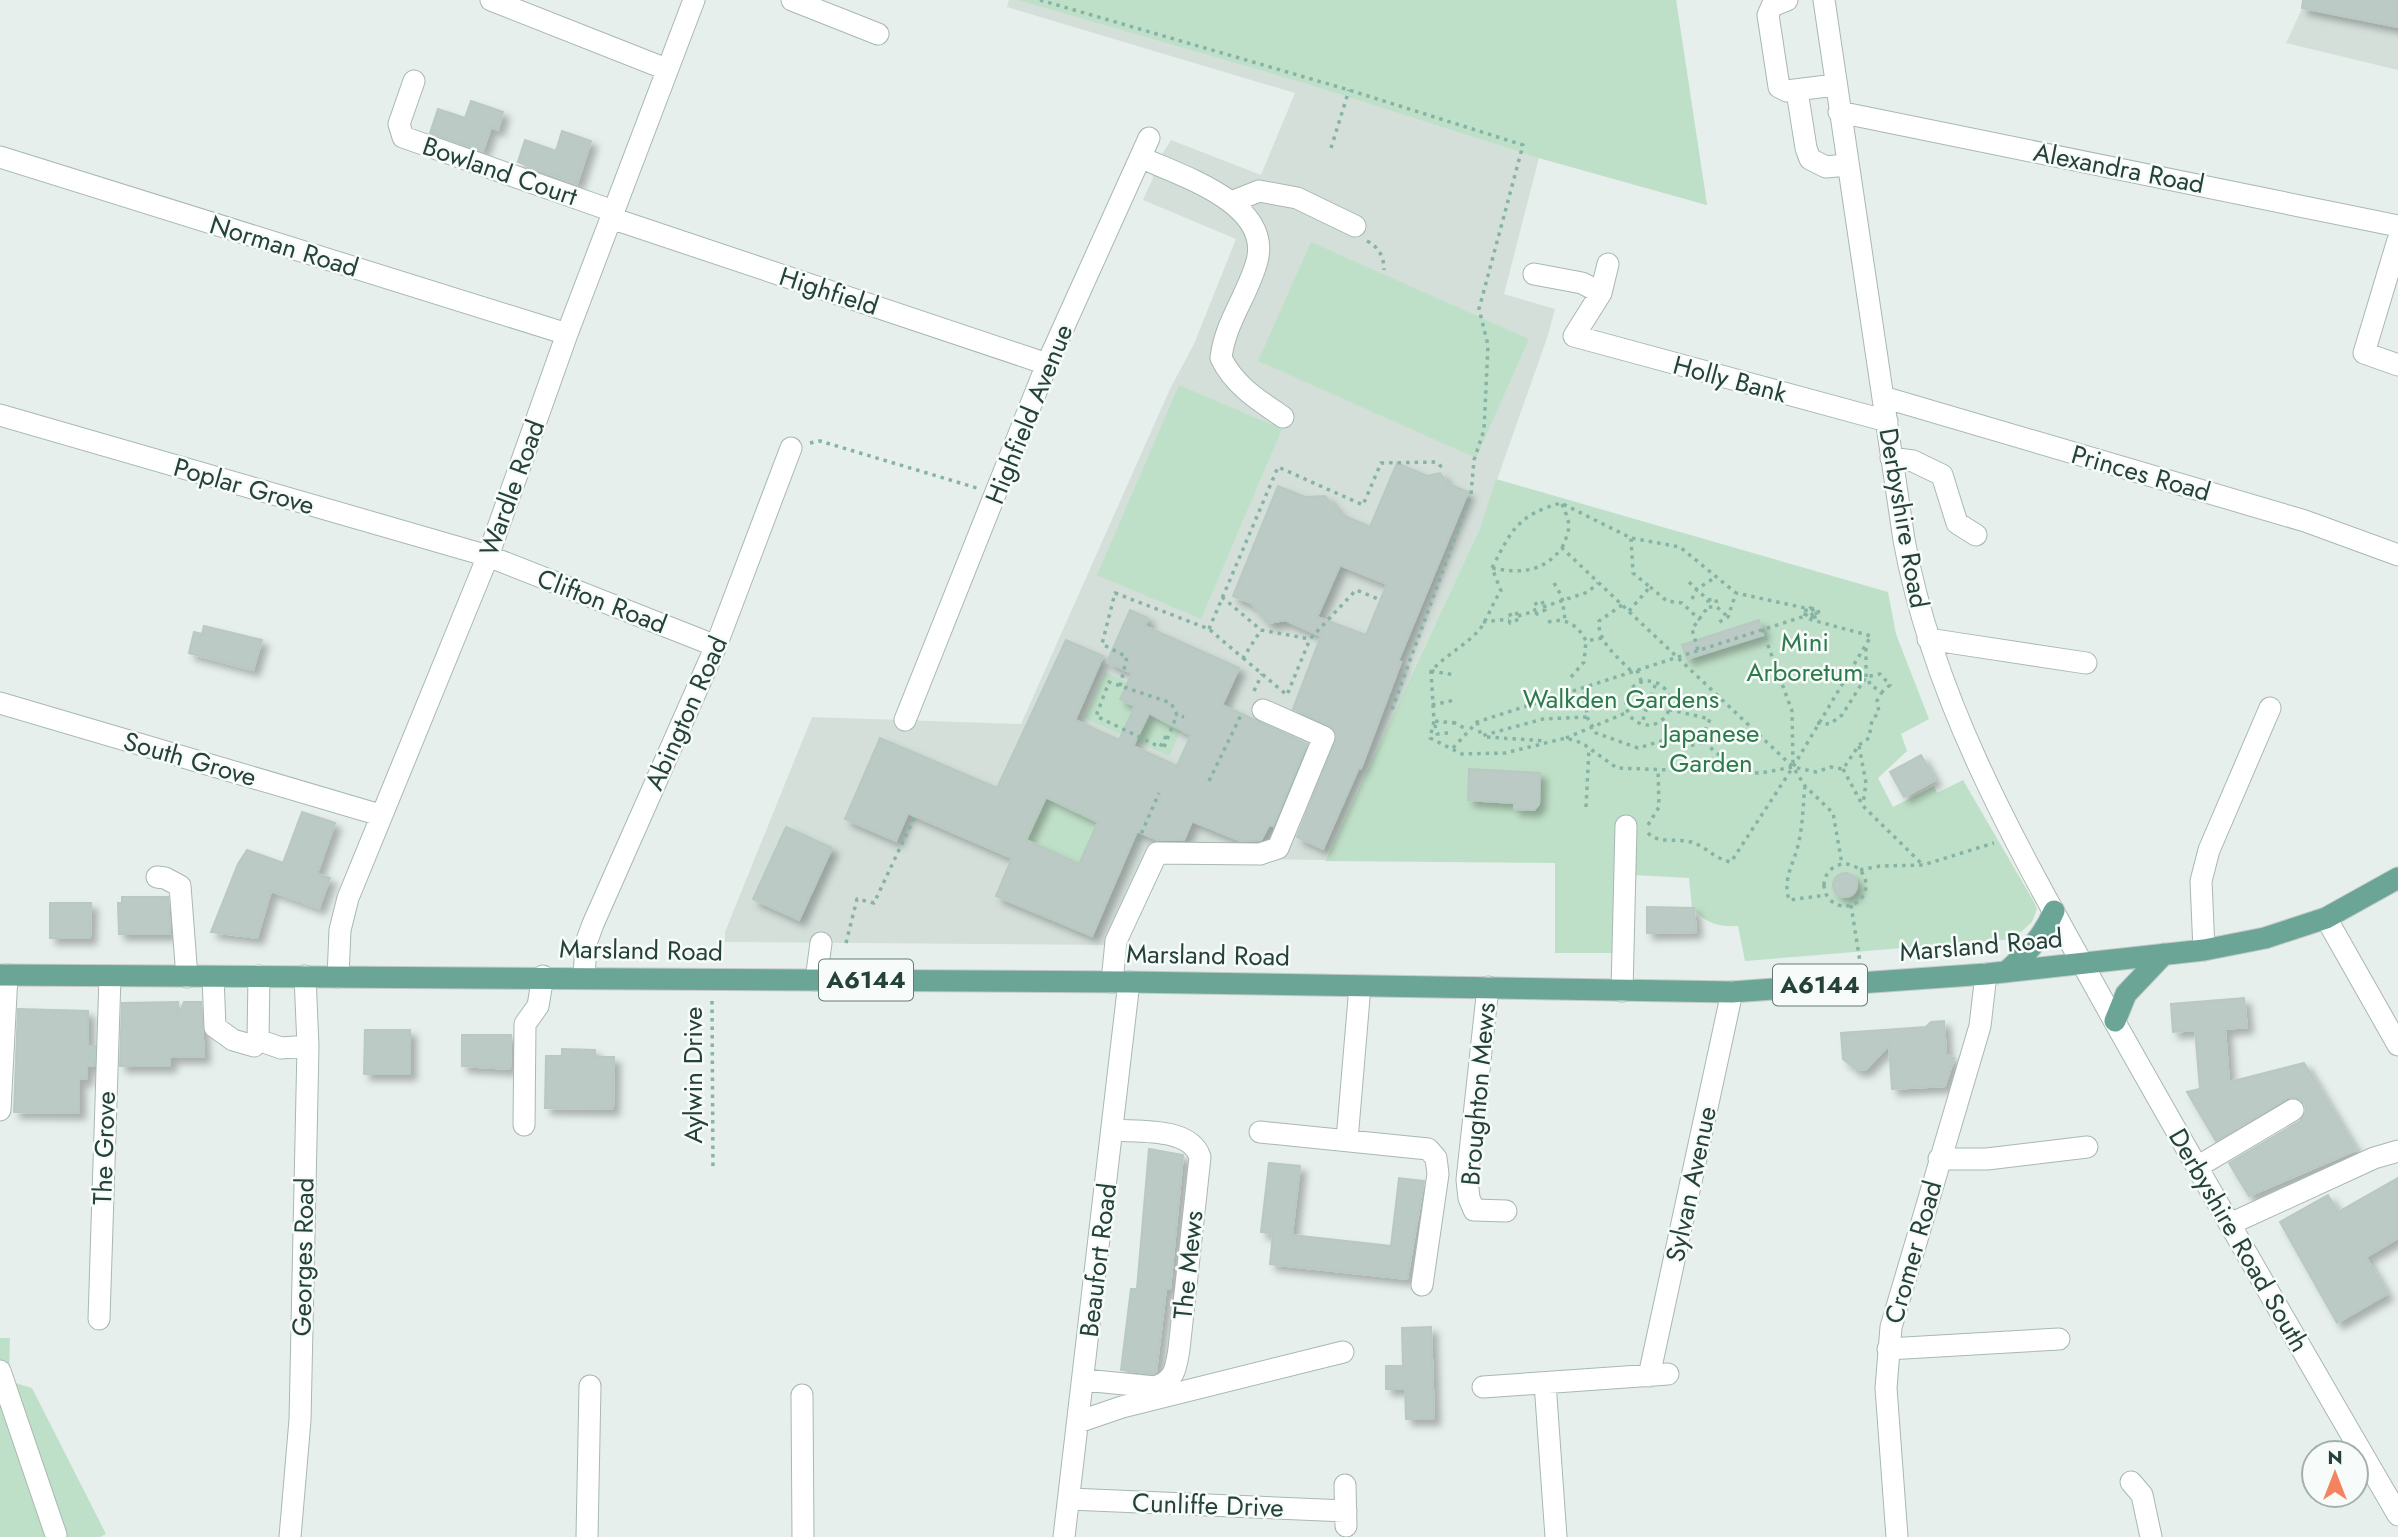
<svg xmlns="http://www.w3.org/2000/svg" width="2398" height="1537" viewBox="0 0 2398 1537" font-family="Jost,sans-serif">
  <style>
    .built { fill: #d4dfda }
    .green { fill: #bfe0c8 }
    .building { fill: #bbcac4; stroke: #b8c9c2; stroke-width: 2; fill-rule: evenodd; filter: url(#shadow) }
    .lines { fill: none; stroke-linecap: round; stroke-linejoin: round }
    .minor-casing { stroke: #a8b8b2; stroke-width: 23 }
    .major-casing { stroke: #c2cac8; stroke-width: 23 }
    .path { stroke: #86b3a5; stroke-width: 3.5; stroke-dasharray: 3.5 5; stroke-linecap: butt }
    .minor { stroke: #fff; stroke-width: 21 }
    .major { stroke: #6aa596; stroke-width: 21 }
    .labels { text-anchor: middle; stroke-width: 5; stroke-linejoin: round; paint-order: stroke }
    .shield { fill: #f7fbf9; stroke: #637a73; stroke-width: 2 }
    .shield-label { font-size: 24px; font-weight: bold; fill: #24423a }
    .street-label { font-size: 26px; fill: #24423a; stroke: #f7fbf9 }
    .park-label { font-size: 26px; fill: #2d7a4b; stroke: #f7fbf9 }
  </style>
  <defs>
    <filter id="shadow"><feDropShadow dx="6" dy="6" stdDeviation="3.5" flood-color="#0004"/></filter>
  </defs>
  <rect width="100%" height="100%" fill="#e6efeb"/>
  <!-- built -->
  <path class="built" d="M 1009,0 L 1676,0 L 1707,205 L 1539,158 L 1504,294 L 1555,309 L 1547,338 L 1480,528 L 1325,860 L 1166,858 L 1126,945 L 725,942 L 725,932 L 812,717 L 1021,724 L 1170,389 L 1194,344 L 1236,239 L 1143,200 L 1153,178 L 1152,170 L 1171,140 L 1261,175 L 1295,93 L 1007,7 Z
    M 2306,0 L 2398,0 L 2398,70 L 2286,43 Z"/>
  <!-- green -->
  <path class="green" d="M 1018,0 L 1676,0 L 1707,205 L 1539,158 L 1308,84 Z
    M 1311,242 L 1529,339 L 1476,458 L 1258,361 Z
    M 1179,385 L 1282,429 L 1201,619 L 1097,575 Z
    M 1496,479 L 1888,592 L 1896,634 L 1929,719 L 1901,734 L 1907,751 L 1878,778 L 1893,807 L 1934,786 L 1937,793 L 1963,780 L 2034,902 L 2037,909 L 2032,922 L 2013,939 L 1745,961 L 1738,926 C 1717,927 1706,923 1692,908 L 1689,878 L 1632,875 L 1629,953 L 1555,953 L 1555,863 L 1325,861 L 1480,528 Z
    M 1105,672 L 1190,711 L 1169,756 L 1084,718 Z
    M 1046,797 L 1098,822 L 1079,864 L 1022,850 Z
    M 0,1338 L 10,1338 L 9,1381 L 32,1388 L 106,1534 L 100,1537 L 0,1537 Z"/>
  <!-- building -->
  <path class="building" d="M 2303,0 L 2398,0 L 2398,27 L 2302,8 Z
    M 471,101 L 503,112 L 498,130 L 491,127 L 483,151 L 430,133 L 438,109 L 465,118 Z
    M 562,131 L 591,141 L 577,184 L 518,162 L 525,140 L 556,151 Z
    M 1397,463 L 1427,476 L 1440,473 L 1448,484 L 1468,492 L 1398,661 L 1401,662 L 1361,768 L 1359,767 L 1323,849 L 1297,837 L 1337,735 L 1329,725 L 1293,709 L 1321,636 L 1285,620 L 1269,623 L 1251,603 L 1233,596 L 1278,486 L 1305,497 L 1325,496 L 1340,514 L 1370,527 ZM 1340,565 L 1387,584 L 1366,635 L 1317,617 Z
    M 1130,610 L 1148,618 L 1145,626 L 1239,668 L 1222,705 L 1307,744 L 1273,826 L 1269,825 L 1261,840 L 1241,841 L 1192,821 L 1184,840 L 1158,840 L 1137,831 L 1092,936 L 996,896 L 1012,858 L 908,813 L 896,841 L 845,819 L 880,738 L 997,788 L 1066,640 L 1103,656 L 1075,720 L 1119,740 L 1135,706 L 1120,699 L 1132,673 L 1107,662 ZM 1149,713 L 1191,735 L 1177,766 L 1133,746 ZM 1046,797 L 1098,822 L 1079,864 L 1026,840 Z
    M 1759,620 L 1763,635 L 1687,659 L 1682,645 Z
    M 204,626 L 262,640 L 253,670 L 189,653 L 194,632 L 202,634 Z
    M 1921,755 L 1935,780 L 1904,797 L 1890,772 Z
    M 1469,769 L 1540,773 L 1539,804 L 1534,810 L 1514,809 L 1514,803 L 1468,800 Z
    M 302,812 L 335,823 L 317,874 L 330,878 L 319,908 L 271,891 L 257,938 L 211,932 L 238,864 L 247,850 L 283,863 Z
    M 786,827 L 832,848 L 799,920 L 753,899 Z
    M1833 885a12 12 0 1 1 24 0a12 12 0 1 1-24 0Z
    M 122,897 L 168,897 L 170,934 L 119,934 L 118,903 L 122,903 Z
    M 50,903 L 91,903 L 90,938 L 50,938 Z
    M 1647,907 L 1694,908 L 1696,932 L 1647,933 Z
    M 2244,998 L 2247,1027 L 2225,1029 L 2229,1082 L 2304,1063 L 2356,1150 L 2249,1196 L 2229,1163 L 2300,1121 L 2306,1111 L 2305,1104 L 2299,1098 L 2287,1098 L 2216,1141 L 2187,1092 L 2200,1089 L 2195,1030 L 2173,1032 L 2171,1004 Z
    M 178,1002 L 178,1018 L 184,1002 L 201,1002 L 204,1057 L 170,1057 L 170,1066 L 120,1066 L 122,1003 Z
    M 18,1009 L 88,1011 L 88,1046 L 95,1046 L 94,1066 L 87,1066 L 87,1079 L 79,1079 L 79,1113 L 14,1112 Z
    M 1944,1021 L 1946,1055 L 1954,1058 L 1945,1086 L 1892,1089 L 1889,1045 L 1866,1069 L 1857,1070 L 1843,1059 L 1841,1033 L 1926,1027 L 1931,1022 Z
    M 365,1030 L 410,1030 L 410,1074 L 364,1074 Z
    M 462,1035 L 511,1035 L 510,1069 L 462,1066 Z
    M 562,1049 L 595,1050 L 595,1057 L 614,1057 L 613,1109 L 545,1108 L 546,1056 L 562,1056 Z
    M 1149,1149 L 1183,1155 L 1170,1289 L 1166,1289 L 1156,1372 L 1153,1374 L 1121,1370 L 1131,1289 L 1137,1289 Z
    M 1269,1163 L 1300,1166 L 1292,1235 L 1391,1246 L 1399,1178 L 1424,1181 L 1407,1279 L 1270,1264 L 1273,1234 L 1261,1232 Z
    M 2398,1178 L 2398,1238 L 2366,1257 L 2387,1294 L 2337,1323 L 2280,1222 L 2328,1195 L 2338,1212 Z
    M 1431,1327 L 1434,1419 L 1406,1419 L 1405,1389 L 1386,1389 L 1386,1366 L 1403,1366 L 1402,1328 Z"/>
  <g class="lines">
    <defs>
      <path id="minor" d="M 491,0 L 666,69
        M 792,0 L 878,34
        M 1787,0 L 1772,6 L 1768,15 L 1779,87 L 1787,91 L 1835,85
        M 1824,0 L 1904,540 C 1935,709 2025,860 2107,1008 C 2202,1178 2300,1346 2398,1515
        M 414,81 L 399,124 L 403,137 L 613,211
        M 1797,91 L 1806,148 L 1810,159 L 1826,167 L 1846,165
        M 1839,112 L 2398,226
        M 0,157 L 567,334
        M 1142,158 C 1182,176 1272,204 1257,261 C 1248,295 1225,322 1221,358 C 1234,385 1258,400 1283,417
        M 1234,201 L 1259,191 L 1297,198 L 1355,226
        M 611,218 L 1047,364
        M 2398,240 L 2364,353 L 2398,365
        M 1608,264 L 1601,293 L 1574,336 L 1887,421
        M 1534,274 L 1582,283 L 1601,293
        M 1883,397 L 2305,521 L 2398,555
        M 0,415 L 488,556 L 716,646
        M 1891,458 L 1913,461 L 1942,475 L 1957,523 L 1976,535
        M 1928,639 L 2086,663
        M 0,703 L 380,815
        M 905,720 L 1047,364 L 1149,138
        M 157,877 L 165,878 L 180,886 L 187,977
        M 2326,918 L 2398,1045
        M 2204,950 L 2201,881 L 2209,850 L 2270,708
        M 213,977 L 215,1027 L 233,1040 L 254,1046 L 258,1040 L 259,976
        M 338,977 L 340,930 L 348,898 L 488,556 L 567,334 L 694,0
        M 584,977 L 586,943 L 593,924 L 716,646 L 791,448
        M 816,980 L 821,943
        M 1112,982 L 1116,941 L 1157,853 L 1260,854 L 1278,848 L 1324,737 L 1263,710
        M 1488,987 L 1467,1180 L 1469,1198 L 1474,1210 L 1506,1211
        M 1622,991 L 1626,826
        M 258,1040 L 281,1048 L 308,1046
        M 0,1110 L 7,975
        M 524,1125 L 525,1024 L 538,1006 L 543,976
        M 1260,1132 L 1428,1149 L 1436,1158 L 1438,1174 L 1422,1285
        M 1347,1140 L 1360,986
        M 1939,1159 L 1987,1159 L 2087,1147
        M 2197,1167 L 2293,1110
        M 2230,1224 L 2374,1158 L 2398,1151
        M 99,1319 L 110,977
        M 1888,1349 L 2059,1339
        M 0,1371 L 56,1535
        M 1649,1376 L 1732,992
        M 1084,1380 L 1155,1387 C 1175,1381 1176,1368 1179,1349 L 1200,1157 C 1190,1127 1139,1132 1113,1130
        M 1545,1383 L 1556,1537
        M 1483,1387 L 1668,1374
        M 802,1395 L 803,1537
        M 1078,1422 L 1122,1407 L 1343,1352
        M 2131,1482 L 2142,1495 L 2151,1537
        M 1345,1485 L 1346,1526
        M 1070,1499 L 1346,1511
        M 290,1537 L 300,1420 L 308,1046 L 305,976
        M 587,1537 L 590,1386
        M 1064,1537 L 1129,982
        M 1897,1537 L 1886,1388 L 1891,1327 L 1980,1026 L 1986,974"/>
      <path id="major" d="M 2006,972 C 2027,953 2043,937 2054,911
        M 0,975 L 1129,982 L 1732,992 L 1986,974 L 2204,950 L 2265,938 L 2326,918 L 2398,878
        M 2115,1021 L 2126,994 L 2164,954"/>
    </defs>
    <!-- minor casing -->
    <use href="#minor" class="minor-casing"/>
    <!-- major casing -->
    <use href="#major" class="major-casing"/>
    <!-- path -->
    <path class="path" d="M 1040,0 L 1349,90 L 1523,145 L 1479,309 L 1488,345 L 1484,430 L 1474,460 L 1471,494 L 1391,712
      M 1331,148 L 1349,90
      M 1367,241 C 1379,247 1384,257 1384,270
      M 810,443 L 820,441 L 977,488
      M 1562,504 C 1571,525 1571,527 1562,548
      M 1492,568 C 1512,529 1518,515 1561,503 L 1631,538 L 1680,547 L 1736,593 L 1728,617 L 1716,624
      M 1689,582 L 1708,600 L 1708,607 L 1717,607 L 1728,617
      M 1554,583 L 1562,597 L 1565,620
      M 1650,587 L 1667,601 L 1682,603 L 1700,620
      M 1222,597 L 1261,630 L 1310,639 L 1356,590 L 1381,600
      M 1692,599 L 1697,589 L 1716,577
      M 1708,600 L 1716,599 L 1717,607
      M 1622,605 L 1599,621 C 1597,642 1619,658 1632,672
      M 1543,607 L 1588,592 L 1598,583
      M 1629,611 L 1650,587 L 1633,573 L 1631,538
      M 1516,612 L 1519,619 L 1510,623 L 1508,616 Z
      M 1518,616 L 1535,611 L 1533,605 L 1542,601 L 1545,610 L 1537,614 L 1535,611
      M 1805,616 L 1811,610 L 1813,610 L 1815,615 L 1812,617 L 1815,617 L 1817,615 L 1815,609 L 1810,608 L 1806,612 L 1806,608 L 1818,609 L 1819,616 L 1812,618 L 1810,616 L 1814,613 L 1811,612
      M 1483,622 L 1509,619
      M 1548,622 C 1566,617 1578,625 1586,641 L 1602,638
      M 1209,629 L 1278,467 L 1363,505 L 1381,463 L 1436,462 L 1444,469
      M 1762,629 L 1792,711 L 1793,764
      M 1698,650 L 1692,629 L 1708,607
      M 1243,658 L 1287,695 L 1310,639
      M 1637,670 L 1642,683
      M 1431,671 L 1455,675
      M 1571,677 L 1584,662 L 1586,641
      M 1866,677 L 1866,644
      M1626 703a22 22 0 1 1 44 0a22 22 0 1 1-44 0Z
      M 1120,686 L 1127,657 L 1102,644 L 1115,593 L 1209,629 L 1243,658 L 1261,630
      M 1254,691 L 1262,674
      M 1628,696 L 1641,701 L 1651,697 L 1656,683
      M 1641,701 L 1646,710 L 1642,723
      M 1432,705 L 1455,700
      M 1587,717 L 1596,733 L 1638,748 L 1672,738 C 1683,746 1691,747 1704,742 L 1703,735 L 1710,719 L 1654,706 L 1651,697
      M 1453,722 L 1468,730
      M 1477,722 L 1481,736 L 1543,719 L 1587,717 L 1586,698 L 1582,688
      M 1817,723 L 1830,724 L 1842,715 L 1866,677 L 1880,674 L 1890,685 L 1882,692 L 1870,685 L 1868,677
      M 1448,733 L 1437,734 L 1434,721 L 1455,723
      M 1166,736 L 1160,747 L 1096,716 L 1109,682 L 1171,703 L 1177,715 L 1184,717
      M 1487,737 L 1546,741
      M 1566,738 L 1628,712
      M 1704,742 L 1719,755 L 1725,772 L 1761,773 L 1793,767 L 1816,772 L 1831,767 L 1843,769 L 1859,745 L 1869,738 L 1872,720 L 1879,712 L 1877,701 L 1882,692
      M 1859,746 L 1866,783 L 1863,804
      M 1164,747 L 1177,715
      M 1453,748 L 1477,722 L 1805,616
      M 1843,769 L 1863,806 L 1923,865
      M 1725,772 L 1617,768 L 1582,743 L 1566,738 L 1505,753 L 1462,754 L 1430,738 L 1434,721 L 1431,671 C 1446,655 1466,645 1479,630 C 1486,623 1493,601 1501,591 L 1492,568 C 1522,574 1543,572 1562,548 L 1793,767 L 1805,786 L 1833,813 L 1842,864
      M 1209,781 L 1242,713
      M 1805,786 C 1803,804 1803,823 1799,841 C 1795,863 1782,877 1789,900 L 1827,895
      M 1586,807 L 1589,748
      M 1648,825 L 1659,807 L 1658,769
      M 1648,833 C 1658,844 1677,838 1691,842 C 1708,847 1712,858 1731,862 L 1793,767 L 1871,636 L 1812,620 L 1805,616 L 1805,608 L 1736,593
      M 1138,841 L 1159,793
      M1824 885a21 21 0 1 1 42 0a21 21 0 1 1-42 0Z
      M 1860,870 L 1880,866 L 1923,865 L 1994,843
      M 1851,905 L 1860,962
      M 846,943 L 857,899 L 874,903 L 915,816
      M 712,1001 L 713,1171"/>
    <!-- minor -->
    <use href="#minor" class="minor"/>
    <!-- major -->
    <use href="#major" class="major"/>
  </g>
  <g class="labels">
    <!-- shield labels -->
    <g class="shield">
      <rect x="819" y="959.5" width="94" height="41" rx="5"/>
      <rect x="1773" y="964.5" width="94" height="41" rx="5"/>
    </g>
    <g class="shield-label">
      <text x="866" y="988">A6144</text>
      <text x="1820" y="993">A6144</text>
    </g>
    <!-- street labels -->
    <g class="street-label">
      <text transform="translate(2119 168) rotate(11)" y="9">Alexandra Road</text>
      <text transform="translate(500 171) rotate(19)" y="9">Bowland Court</text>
      <text transform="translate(284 246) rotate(17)" y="9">Norman Road</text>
      <text transform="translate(829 291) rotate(18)" y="9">Highfield</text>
      <text transform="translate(1730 379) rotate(15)" y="9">Holly Bank</text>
      <text transform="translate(1029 414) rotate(-68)" y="9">Highfield Avenue</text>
      <text transform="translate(2141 473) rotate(16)" y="9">Princes Road</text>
      <text transform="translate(244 486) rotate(16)" y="9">Poplar Grove</text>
      <text transform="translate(512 488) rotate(-70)" y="9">Wardle Road</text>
      <text transform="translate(1904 518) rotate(80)" y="9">Derbyshire Road</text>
      <text transform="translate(602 601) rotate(21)" y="9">Clifton Road</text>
      <text transform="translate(686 713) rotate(-66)" y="9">Abington Road</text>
      <text transform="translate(190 759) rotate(16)" y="9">South Grove</text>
      <text transform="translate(1981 945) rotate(-5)" y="9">Marsland Road</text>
      <text transform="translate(641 950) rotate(1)" y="9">Marsland Road</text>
      <text transform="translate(1208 955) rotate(1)" y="9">Marsland Road</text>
      <text transform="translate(693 1075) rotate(-90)" y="9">Aylwin Drive</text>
      <text transform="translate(1478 1094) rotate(-85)" y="9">Broughton Mews</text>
      <text transform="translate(104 1148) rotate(-88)" y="9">The Grove</text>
      <text transform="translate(1691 1184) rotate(-78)" y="9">Sylvan Avenue</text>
      <text transform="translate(2239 1240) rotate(60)" y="9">Derbyshire Road South</text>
      <text transform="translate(1913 1252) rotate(-74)" y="9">Cromer Road</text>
      <text transform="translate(303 1257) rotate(-89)" y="9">Georges Road</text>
      <text transform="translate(1098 1260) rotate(-83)" y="9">Beaufort Road</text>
      <text transform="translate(1188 1265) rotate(-84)" y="9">The Mews</text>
      <text transform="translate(1208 1505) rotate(2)" y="9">Cunliffe Drive</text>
    </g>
    <!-- park labels -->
    <g class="park-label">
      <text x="1805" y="651">Mini<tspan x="1805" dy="30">Arboretum</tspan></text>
      <text x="1621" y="708">Walkden Gardens</text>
      <text x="1711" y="742">Japanese<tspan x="1711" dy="30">Garden</tspan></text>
    </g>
  </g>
  <!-- north arrow -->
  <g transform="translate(2335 1474)"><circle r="33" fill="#f7fbf9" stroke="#a3b1ad" stroke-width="2"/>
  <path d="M0-5L12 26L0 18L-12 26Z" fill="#f4845f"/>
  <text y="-10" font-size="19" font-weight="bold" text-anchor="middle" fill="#24423a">N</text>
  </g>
</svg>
